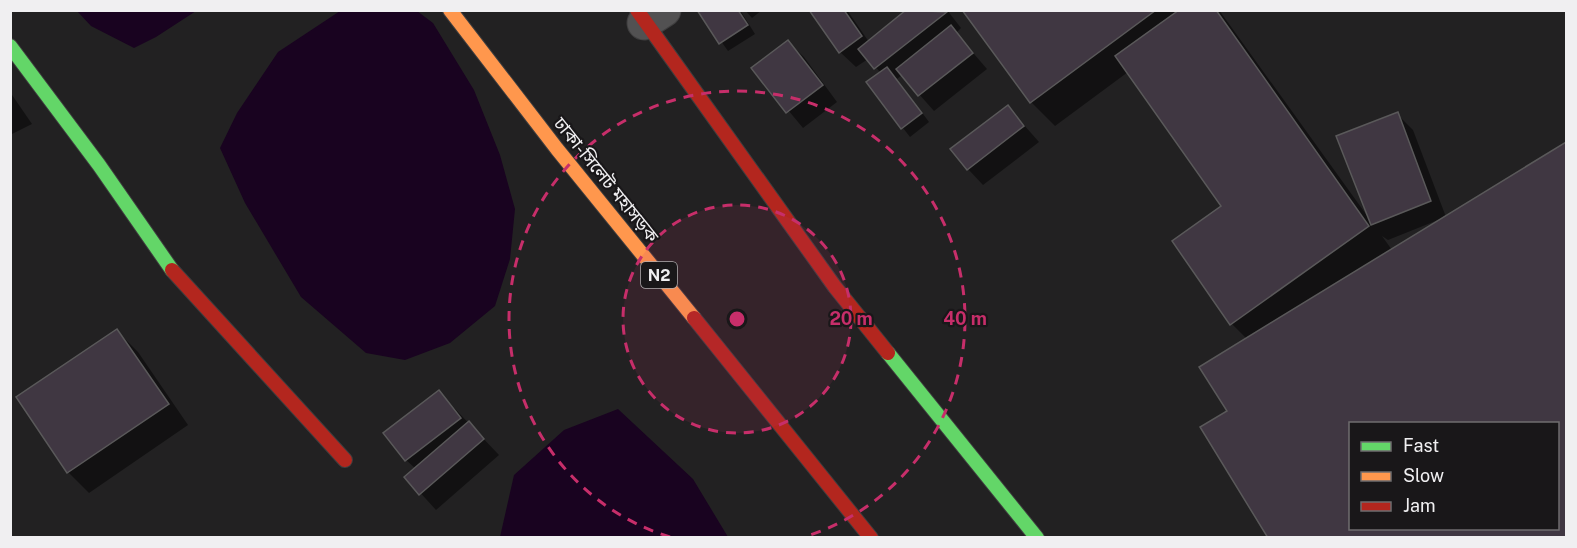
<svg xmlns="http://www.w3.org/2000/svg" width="1577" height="548" viewBox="0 0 1577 548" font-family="'Public Sans','Noto Sans Bengali',sans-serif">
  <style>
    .water { fill: #190320 }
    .shadow { fill: #0007; fill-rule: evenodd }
    .building { fill: #403742; stroke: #5a595a; stroke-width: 1.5; fill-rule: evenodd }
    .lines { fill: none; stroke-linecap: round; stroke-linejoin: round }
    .street-casing { stroke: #3f3e3f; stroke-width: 35 }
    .fast-casing { stroke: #3f3e3f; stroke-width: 16 }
    .slow-casing { stroke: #3f3e3f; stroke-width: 16 }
    .jam-casing { stroke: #3f3e3f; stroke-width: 16 }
    .street { stroke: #525152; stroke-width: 33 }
    .fast { stroke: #63d668; stroke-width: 14 }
    .slow { stroke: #ff974d; stroke-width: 14 }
    .jam { stroke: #b3261e; stroke-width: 14 }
    .ring { fill: none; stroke: #c72e6a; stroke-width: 3; stroke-dasharray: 10 8 }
    .labels { text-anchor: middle; stroke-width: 4.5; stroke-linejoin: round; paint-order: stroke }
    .shield { fill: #191719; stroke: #b0aeb0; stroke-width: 1.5 }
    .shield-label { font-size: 16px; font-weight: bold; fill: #f0eff1 }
    .street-label { font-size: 18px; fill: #f0eff1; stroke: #191719 }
    .centre { fill: #c72e6a; stroke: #191719; stroke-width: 3 }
    .ring-label { font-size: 18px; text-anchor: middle; font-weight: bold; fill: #c72e6a; stroke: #191719; stroke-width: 4.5; stroke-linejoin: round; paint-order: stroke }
  </style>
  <rect width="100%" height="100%" fill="#222122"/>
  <!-- water -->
  <path class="water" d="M 77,11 L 196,11 L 156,37 L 134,48 L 91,26 Z
    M 340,11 L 417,11 L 433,23 L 474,90 L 500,155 L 515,209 L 510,259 L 495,306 L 450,343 L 405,360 L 366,353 L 301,297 L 245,203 L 220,148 L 237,113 L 278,52 Z
    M 618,409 L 693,479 L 728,537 L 500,537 L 514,475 L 564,430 Z"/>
  <!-- shadow -->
  <path class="shadow" d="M 699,10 L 740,10 L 755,34 L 728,51 Z
    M 745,10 L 762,10 L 752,18 Z
    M 811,10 L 847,10 L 869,42 L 908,10 L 947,10 L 961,28 L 956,33 L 987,69 L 934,111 L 902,75 L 897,79 L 929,122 L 910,137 L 868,83 L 881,73 L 868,59 L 856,67 L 840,52 Z
    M 964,10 L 1175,10 L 1177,14 L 1182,10 L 1219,10 L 1368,217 L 1397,114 L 1413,130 L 1446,217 L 1566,143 L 1566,538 L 1270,538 L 1229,411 L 1247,339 L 1232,324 L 1223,206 L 1128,72 L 1055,126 L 1031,102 ZM 1438,220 L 1392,250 L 1382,236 L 1388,240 ZM 1350,424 L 1558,424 L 1558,528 L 1350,528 Z
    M 788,42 L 804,57 L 837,102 L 803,128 L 753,68 Z
    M 10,92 L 32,124 L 10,135 Z
    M 1008,107 L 1039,142 L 983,185 L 968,169 Z
    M 117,331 L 138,352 L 188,425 L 89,493 L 68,472 Z
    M 439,392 L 499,455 L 436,510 L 406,477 L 416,469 L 406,460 Z"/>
  <!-- building -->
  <path class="building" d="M 697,10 L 738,10 L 748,25 L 719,44 Z
    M 809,10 L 844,10 L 862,36 L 839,53 Z
    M 906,10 L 947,12 L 874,69 L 858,49 Z
    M 962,10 L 1156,10 L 1030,103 Z
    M 1179,10 L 1216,10 L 1369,226 L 1230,325 L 1172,241 L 1221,206 L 1115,56 Z
    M 951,25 L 973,53 L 918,96 L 896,69 Z
    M 788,40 L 823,85 L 786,113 L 751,68 Z
    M 887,67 L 922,113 L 901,129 L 866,82 Z
    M 1008,105 L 1024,126 L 967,170 L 950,149 Z
    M 1398,112 L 1431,201 L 1371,225 L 1336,136 Z
    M 1566,142 L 1566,538 L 1268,538 L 1200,427 L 1227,411 L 1199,367 ZM 1350,424 L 1558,424 L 1558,528 L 1350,528 Z
    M 117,329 L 169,404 L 67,473 L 16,397 Z
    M 439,390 L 461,418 L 405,461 L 383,433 Z
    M 469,421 L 484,439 L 419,495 L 404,477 Z"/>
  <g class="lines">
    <defs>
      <path id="street" d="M 644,23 L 664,10"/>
      <path id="fast" d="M 10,46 L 99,165 L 172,270
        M 888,353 L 1037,538"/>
      <path id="slow" d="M 450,10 L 557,149 L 694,318"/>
      <path id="jam" d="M 637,10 L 835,287 L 888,353
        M 172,270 L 345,460
        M 694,318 L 871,538"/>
    </defs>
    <!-- street casing -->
    <use href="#street" class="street-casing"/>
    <!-- fast casing -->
    <use href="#fast" class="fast-casing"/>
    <!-- slow casing -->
    <use href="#slow" class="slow-casing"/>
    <!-- jam casing -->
    <use href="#jam" class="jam-casing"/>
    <!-- street -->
    <use href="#street" class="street"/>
    <!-- fast -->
    <use href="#fast" class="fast"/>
    <!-- slow -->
    <use href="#slow" class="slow"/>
    <!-- jam -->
    <use href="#jam" class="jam"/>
  </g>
  <!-- distance rings -->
  <circle cx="737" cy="319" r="114" fill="#c72e6a" fill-opacity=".12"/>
  <g class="ring">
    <circle cx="737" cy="319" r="114"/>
    <path d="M670 537A228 228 0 1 1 804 537"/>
  </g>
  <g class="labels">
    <!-- shield labels -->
    <rect class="shield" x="641" y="262" width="36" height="26" rx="4.5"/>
    <g class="shield-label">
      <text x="659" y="281">N2</text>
    </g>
    <!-- street labels -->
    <g class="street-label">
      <text transform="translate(606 180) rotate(51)" y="6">ঢাকা-সিলেট মহাসড়ক</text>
    </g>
  </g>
  <circle cx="737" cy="319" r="9" class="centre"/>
  <g class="ring-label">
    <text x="851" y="325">20 m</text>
    <text x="965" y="325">40 m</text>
  </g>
  <!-- border -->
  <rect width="1577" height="548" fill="none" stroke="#f0eff1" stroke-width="24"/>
  <!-- legend -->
  <rect x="1349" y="422" width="210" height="108" fill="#191719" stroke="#6f6d6f" stroke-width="1.5"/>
  <rect x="1361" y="442" width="30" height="9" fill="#63d668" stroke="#6f6d6f" stroke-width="1.5"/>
  <text x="1403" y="452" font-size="18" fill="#f0eff1">Fast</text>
  <rect x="1361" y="472" width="30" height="9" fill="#ff974d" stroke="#6f6d6f" stroke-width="1.5"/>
  <text x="1403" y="482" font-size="18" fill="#f0eff1">Slow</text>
  <rect x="1361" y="502" width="30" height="9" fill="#b3261e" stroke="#6f6d6f" stroke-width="1.5"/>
  <text x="1403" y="512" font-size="18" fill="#f0eff1">Jam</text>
</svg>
